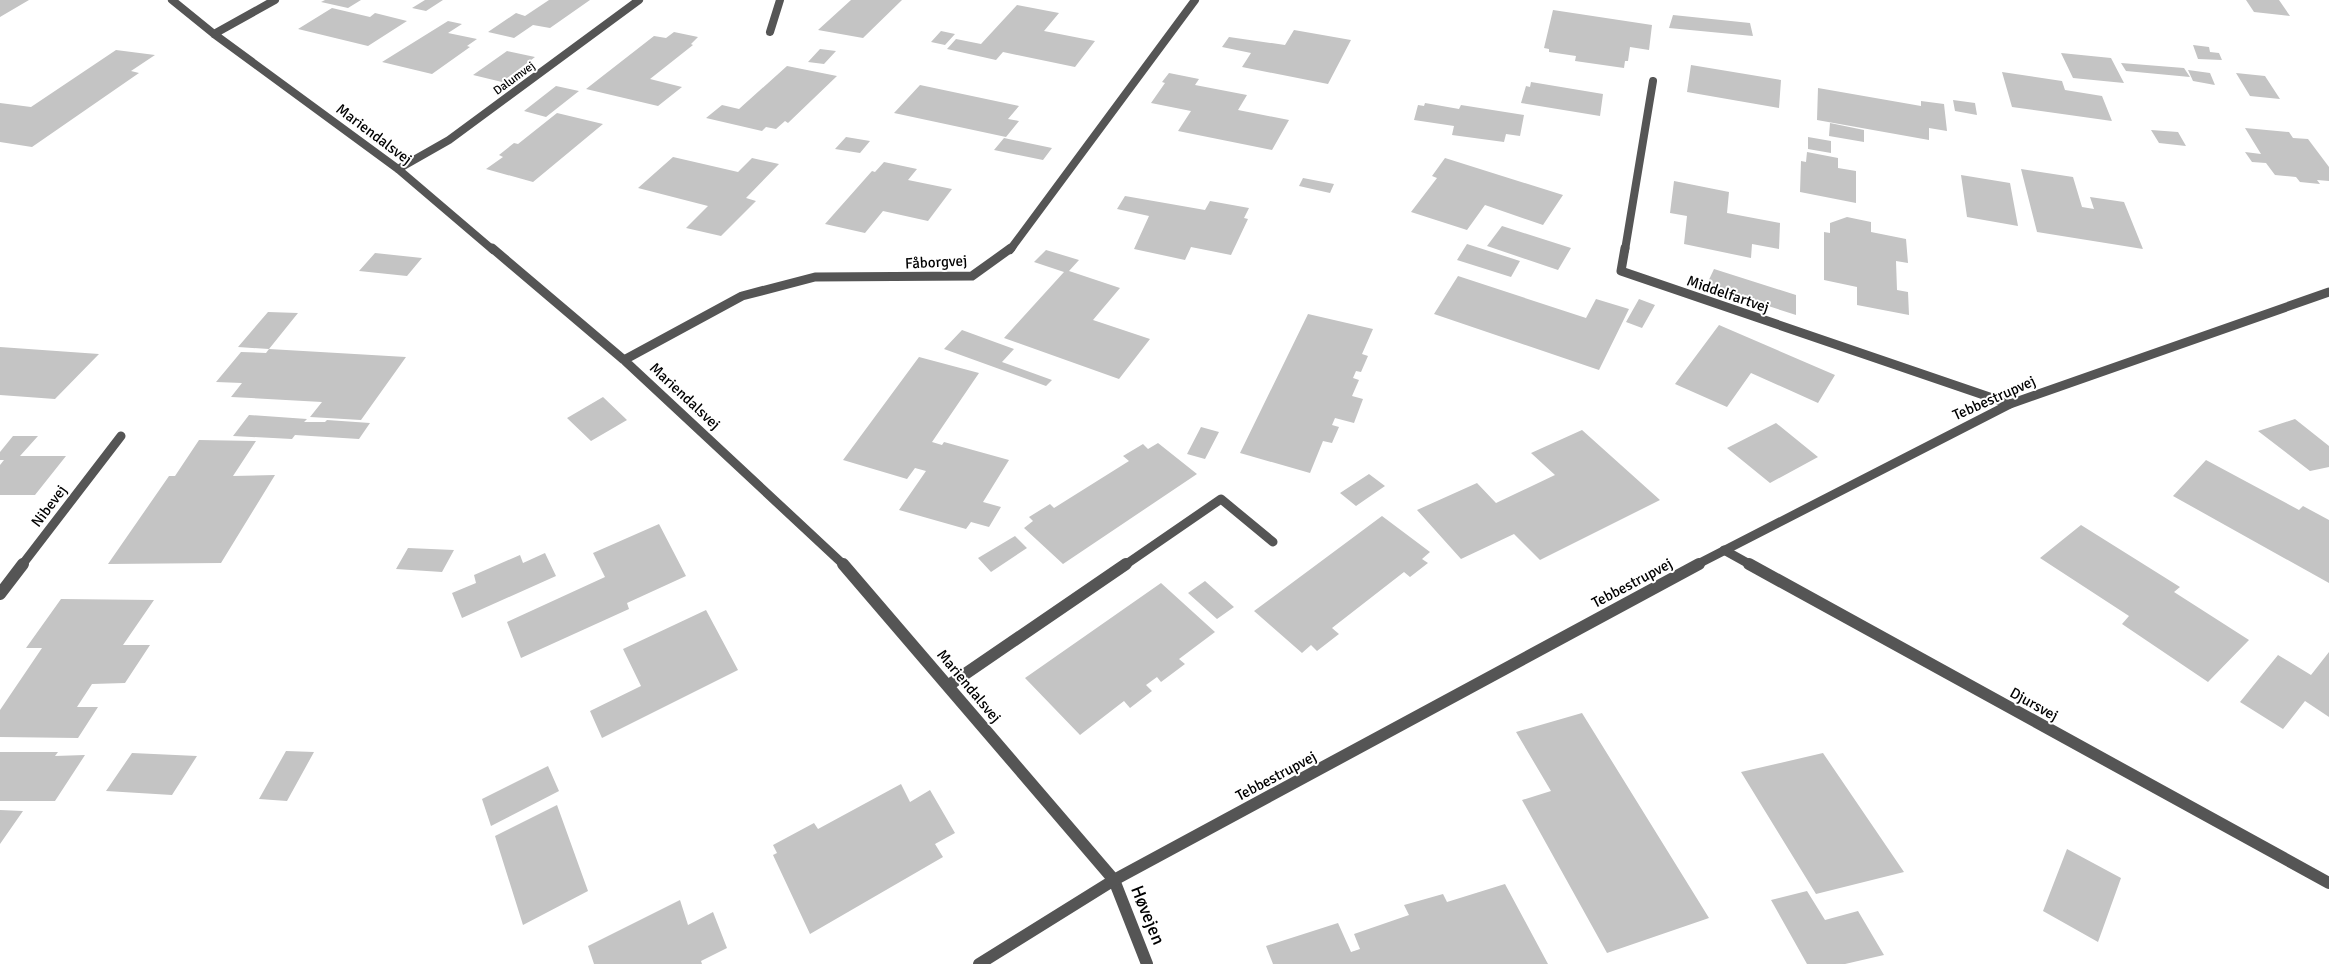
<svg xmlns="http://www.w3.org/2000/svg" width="2329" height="964" viewBox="0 0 2329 964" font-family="Signika,sans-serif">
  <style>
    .building { fill: #c4c4c4 }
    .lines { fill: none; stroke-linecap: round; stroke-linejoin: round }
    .service-far1 { stroke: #555; stroke-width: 9 }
    .service { stroke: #555; stroke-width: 12 }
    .minor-far2 { stroke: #555; stroke-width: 8 }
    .minor-far1 { stroke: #555; stroke-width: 9 }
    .minor { stroke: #555; stroke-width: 12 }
    .tertiary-far1 { stroke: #555; stroke-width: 9 }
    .tertiary { stroke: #555; stroke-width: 12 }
    .labels { text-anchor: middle; stroke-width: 4; stroke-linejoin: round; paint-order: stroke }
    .far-street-label { font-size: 12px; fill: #000; stroke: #fff }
    .street-label { font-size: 15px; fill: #000; stroke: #fff }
    .near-street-label { font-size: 18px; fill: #000; stroke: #fff }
  </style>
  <rect width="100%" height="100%" fill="#fff"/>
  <!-- building -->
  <path class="building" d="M 0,0 L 29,0 L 0,17 Z
    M 325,0 L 361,0 L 348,8 L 321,2 Z
    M 425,0 L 443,0 L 426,11 L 412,8 Z
    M 549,0 L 590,0 L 550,28 L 533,25 L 514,38 L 488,32 L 516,13 L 525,16 Z
    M 851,0 L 902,0 L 863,38 L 818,30 Z
    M 2246,0 L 2279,0 L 2290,16 L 2254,12 Z
    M 1017,5 L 1059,13 L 1044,31 L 1095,41 L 1075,67 L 1003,52 L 996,60 L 947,49 L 956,39 L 981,44 Z
    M 332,8 L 370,17 L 375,13 L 407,21 L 368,46 L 298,29 Z
    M 1553,10 L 1652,25 L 1649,50 L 1630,47 L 1628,61 L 1625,61 L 1624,68 L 1575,61 L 1576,56 L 1549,52 L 1549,49 L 1544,48 Z
    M 1673,15 L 1750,23 L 1753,36 L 1669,28 Z
    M 448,21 L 462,24 L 448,33 L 477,39 L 467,46 L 470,47 L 432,74 L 382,62 Z
    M 1294,30 L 1351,40 L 1328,84 L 1242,67 L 1251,53 L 1222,47 L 1229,37 L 1285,45 Z
    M 941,31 L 955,34 L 945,45 L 931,42 Z
    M 674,32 L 698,37 L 691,44 L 693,45 L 650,79 L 682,87 L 658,106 L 586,89 L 654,36 L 666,38 Z
    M 2193,45 L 2209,47 L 2210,52 L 2219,53 L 2222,60 L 2198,59 Z
    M 820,49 L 836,51 L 824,64 L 808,62 Z
    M 116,50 L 155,55 L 131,71 L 139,73 L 32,147 L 0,142 L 0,103 L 31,107 Z
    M 507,51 L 535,57 L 502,82 L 473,75 Z
    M 2061,53 L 2111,58 L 2124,83 L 2073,78 Z
    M 2121,63 L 2184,68 L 2190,77 L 2126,71 Z
    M 1691,65 L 1781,80 L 1779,108 L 1687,92 Z
    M 787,66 L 837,76 L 788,123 L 785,121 L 776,129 L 766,127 L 762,131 L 706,118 L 722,105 L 739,109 Z
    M 2188,70 L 2210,73 L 2215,85 L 2193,81 Z
    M 2002,72 L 2062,81 L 2065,90 L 2102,96 L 2112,121 L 2012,107 Z
    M 1169,73 L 1199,79 L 1195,85 L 1247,95 L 1238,110 L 1289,120 L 1272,150 L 1178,131 L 1191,111 L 1151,103 L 1165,83 L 1162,82 Z
    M 2236,73 L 2265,76 L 2280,99 L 2250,96 Z
    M 1531,82 L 1603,94 L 1600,116 L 1521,103 L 1526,86 L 1530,87 Z
    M 920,85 L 1019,106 L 1008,119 L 1019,121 L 1006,137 L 894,113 Z
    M 556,86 L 579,91 L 546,117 L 524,111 Z
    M 1818,88 L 1921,106 L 1921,101 L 1944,104 L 1947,131 L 1929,128 L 1929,140 L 1817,120 Z
    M 1953,100 L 1975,103 L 1977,115 L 1955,111 Z
    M 1425,103 L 1459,109 L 1461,105 L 1524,115 L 1520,136 L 1506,134 L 1504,142 L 1452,135 L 1454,126 L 1414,120 L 1418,105 L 1424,106 Z
    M 557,113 L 603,124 L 533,182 L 486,169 L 503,157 L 499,155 L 514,143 L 518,144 Z
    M 1830,123 L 1864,130 L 1864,142 L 1829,136 Z
    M 2245,128 L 2289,132 L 2293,138 L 2308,139 L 2329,167 L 2329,181 L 2317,180 L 2320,184 L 2300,182 L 2296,177 L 2275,175 L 2266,163 L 2252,162 L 2245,152 L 2261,154 Z
    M 2151,130 L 2178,132 L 2186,146 L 2159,143 Z
    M 846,137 L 870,141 L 860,153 L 835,149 Z
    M 1808,137 L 1831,141 L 1831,153 L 1808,149 Z
    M 1004,138 L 1052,148 L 1043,160 L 994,150 Z
    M 1807,152 L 1838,158 L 1838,168 L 1856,171 L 1856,203 L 1800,192 L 1801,161 L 1806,162 Z
    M 673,157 L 738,172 L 752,158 L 779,164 L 746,198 L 756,201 L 721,236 L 686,228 L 708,206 L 638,188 Z
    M 1445,158 L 1563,195 L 1543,225 L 1485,205 L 1467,230 L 1411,212 L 1437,178 L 1432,176 Z
    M 884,162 L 917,169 L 908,180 L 952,189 L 928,221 L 883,211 L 865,233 L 825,224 L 872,171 L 875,172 Z
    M 2021,169 L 2073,177 L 2082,207 L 2094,209 L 2090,197 L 2124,202 L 2143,249 L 2037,232 Z
    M 1961,175 L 2010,183 L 2018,226 L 1967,217 Z
    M 1303,178 L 1334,184 L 1330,193 L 1299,186 Z
    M 1674,181 L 1729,192 L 1727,213 L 1780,223 L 1779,249 L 1752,244 L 1751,258 L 1684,244 L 1687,216 L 1670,213 Z
    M 1125,196 L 1205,210 L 1210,201 L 1249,208 L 1244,218 L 1248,219 L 1231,255 L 1191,247 L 1185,260 L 1134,249 L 1149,216 L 1117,209 Z
    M 1847,217 L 1871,222 L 1871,232 L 1906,239 L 1908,263 L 1896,261 L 1897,290 L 1908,292 L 1909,315 L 1857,305 L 1857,287 L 1824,280 L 1824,232 L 1830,233 L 1830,223 Z
    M 1502,226 L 1571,248 L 1558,270 L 1487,246 Z
    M 1467,244 L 1520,261 L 1511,277 L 1457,260 Z
    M 1046,250 L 1079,260 L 1069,271 L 1120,288 L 1093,320 L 1150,339 L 1119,379 L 1004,338 L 1064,272 L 1034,262 Z
    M 375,253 L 422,258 L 407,276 L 359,271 Z
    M 1714,269 L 1796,295 L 1796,315 L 1706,286 Z
    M 1458,276 L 1586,318 L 1596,299 L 1629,309 L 1599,370 L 1434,314 Z
    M 1639,299 L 1655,305 L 1642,328 L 1626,322 Z
    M 268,312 L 298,313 L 269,349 L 238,347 Z
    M 1308,314 L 1373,329 L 1362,354 L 1368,356 L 1361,372 L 1356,371 L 1353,378 L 1359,380 L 1352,396 L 1363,399 L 1354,423 L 1335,418 L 1332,425 L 1339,427 L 1332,443 L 1323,441 L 1310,473 L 1240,453 Z
    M 1719,325 L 1835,375 L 1818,403 L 1751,373 L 1727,407 L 1675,384 Z
    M 962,330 L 1014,349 L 1002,362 L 1052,380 L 1046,386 L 944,349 Z
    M 0,347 L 99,354 L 55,399 L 0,395 Z
    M 269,349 L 406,357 L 361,420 L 310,417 L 322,402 L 231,397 L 242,383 L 216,382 L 241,352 L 266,353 Z
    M 919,357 L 979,373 L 932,442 L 942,445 L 944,442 L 1009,460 L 983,502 L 1001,507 L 989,527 L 971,522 L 966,529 L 899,510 L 926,471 L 915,468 L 907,479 L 843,460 Z
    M 603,397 L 627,420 L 591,441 L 567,418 Z
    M 249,415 L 307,419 L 304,422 L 325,422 L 327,420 L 370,423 L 359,439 L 295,435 L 292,439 L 233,436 Z
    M 2295,419 L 2329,446 L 2329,467 L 2310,471 L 2258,431 Z
    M 1776,423 L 1818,457 L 1770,483 L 1727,448 Z
    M 1201,427 L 1219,432 L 1205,459 L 1187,454 Z
    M 1582,430 L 1660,500 L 1540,560 L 1514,534 L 1461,559 L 1417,510 L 1477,483 L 1496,503 L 1555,475 L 1531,453 Z
    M 13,436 L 38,436 L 20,456 L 66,456 L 35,495 L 0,495 L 0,465 L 4,460 L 0,460 L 0,452 Z
    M 199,440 L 256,441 L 233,476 L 275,475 L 221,563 L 108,564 L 169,476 L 175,476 Z
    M 1158,443 L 1197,474 L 1063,564 L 1024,528 L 1033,521 L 1029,517 L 1050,504 L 1054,508 L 1129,461 L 1123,456 L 1143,444 L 1148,449 Z
    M 2206,460 L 2299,510 L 2303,506 L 2329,520 L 2329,583 L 2173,496 Z
    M 1369,474 L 1385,486 L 1356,506 L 1340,493 Z
    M 1382,516 L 1430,552 L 1422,559 L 1428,563 L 1410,577 L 1404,572 L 1332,628 L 1339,634 L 1317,651 L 1311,645 L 1302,653 L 1254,611 Z
    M 659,524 L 686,576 L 627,603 L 629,609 L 521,658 L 507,622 L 605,577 L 593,553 Z
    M 2081,525 L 2180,587 L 2174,592 L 2249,640 L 2208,682 L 2122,624 L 2129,616 L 2040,558 Z
    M 1015,536 L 1027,548 L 991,572 L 978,558 Z
    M 408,548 L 454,550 L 442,572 L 396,569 Z
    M 545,553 L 556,576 L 462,618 L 452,593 L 476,583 L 474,575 L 520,555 L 523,563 Z
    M 1205,581 L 1234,607 L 1217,619 L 1188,593 Z
    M 1161,583 L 1215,632 L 1179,659 L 1185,664 L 1161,682 L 1157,677 L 1146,685 L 1152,691 L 1130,708 L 1124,701 L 1080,735 L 1025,678 Z
    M 61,599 L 154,600 L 123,645 L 150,645 L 125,683 L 92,684 L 77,707 L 98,707 L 78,738 L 0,737 L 0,710 L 42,648 L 26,648 Z
    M 706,610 L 738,670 L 602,738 L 590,711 L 641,686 L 623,649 Z
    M 2329,652 L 2329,717 L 2305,701 L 2283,729 L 2240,702 L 2278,655 L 2311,675 Z
    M 1582,713 L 1709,918 L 1607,953 L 1522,800 L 1551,791 L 1516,732 Z
    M 286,751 L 314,752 L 287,801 L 259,799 Z
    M 0,752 L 58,752 L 55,756 L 85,755 L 55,801 L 0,801 Z
    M 132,753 L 197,756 L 172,795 L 106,791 Z
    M 1823,753 L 1904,872 L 1816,894 L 1741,772 Z
    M 548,766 L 559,791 L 491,826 L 482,799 Z
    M 901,784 L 910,802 L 930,790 L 955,833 L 935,844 L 943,857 L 810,934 L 773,855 L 777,853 L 773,845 L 814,823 L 818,829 Z
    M 557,805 L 588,891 L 523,925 L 495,836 Z
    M 0,810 L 23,811 L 0,844 Z
    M 2067,849 L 2121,878 L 2098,942 L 2043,911 Z
    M 1505,884 L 1548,964 L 1273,964 L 1266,946 L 1338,923 L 1351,952 L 1360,949 L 1354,934 L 1409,915 L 1404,905 L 1443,894 L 1447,902 Z
    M 1807,891 L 1825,920 L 1858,911 L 1884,955 L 1845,964 L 1807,964 L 1771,900 Z
    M 680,900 L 688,925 L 713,912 L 727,948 L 701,961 L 702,964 L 594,964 L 588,946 Z"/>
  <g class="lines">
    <!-- service-far1 -->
    <path class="service-far1" d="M 1125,565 L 1221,499 L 1273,542"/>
    <!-- service -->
    <path class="service" d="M 949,685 L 1126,564"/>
    <!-- minor-far2 -->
    <path class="minor-far2" d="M 172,0 L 214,34 L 398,169 L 493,250
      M 770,32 L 780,0
      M 214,34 L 275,0
      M 398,169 L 449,140 L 639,0
      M 1010,250 L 1195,0
      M 1625,250 L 1653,81"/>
    <!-- minor-far1 -->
    <path class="minor-far1" d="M 492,248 L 624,360 L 844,565
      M 1625,248 L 1621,271 L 2010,404
      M 624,360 L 742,296 L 815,277 L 972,276 L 1011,248
      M 1724,550 L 1751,565
      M 22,565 L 121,436"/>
    <!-- minor -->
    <path class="minor" d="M 843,564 L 1114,880 L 1147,964
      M 1749,564 L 2329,883
      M 0,594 L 23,564"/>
    <!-- tertiary-far1 -->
    <path class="tertiary-far1" d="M 1696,565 L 2010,404 L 2329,292"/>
    <!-- tertiary -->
    <path class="tertiary" d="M 979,964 L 1114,880 L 1699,564"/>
  </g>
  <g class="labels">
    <!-- far-street labels -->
    <g class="far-street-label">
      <text transform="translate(514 78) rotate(-36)" y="4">Dalumvej</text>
    </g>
    <!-- street labels -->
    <g class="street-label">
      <text transform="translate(374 134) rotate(37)" y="5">Mariendalsvej</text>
      <text transform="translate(936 262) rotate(-3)" y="5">Fåborgvej</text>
      <text transform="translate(1728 294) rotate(19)" y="5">Middelfartvej</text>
      <text transform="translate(685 396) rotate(43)" y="5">Mariendalsvej</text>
      <text transform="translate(1994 398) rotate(-24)" y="5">Tebbestrupvej</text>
      <text transform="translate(49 506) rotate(-53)" y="5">Nibevej</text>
      <text transform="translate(1632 583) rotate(-28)" y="5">Tebbestrupvej</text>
      <text transform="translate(969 686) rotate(50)" y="5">Mariendalsvej</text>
      <text transform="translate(2034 704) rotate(29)" y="5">Djursvej</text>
      <text transform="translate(1276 776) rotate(-28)" y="5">Tebbestrupvej</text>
    </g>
    <!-- near-street labels -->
    <g class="near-street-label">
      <text transform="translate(1148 915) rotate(68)" y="6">Høvejen</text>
    </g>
  </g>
</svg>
